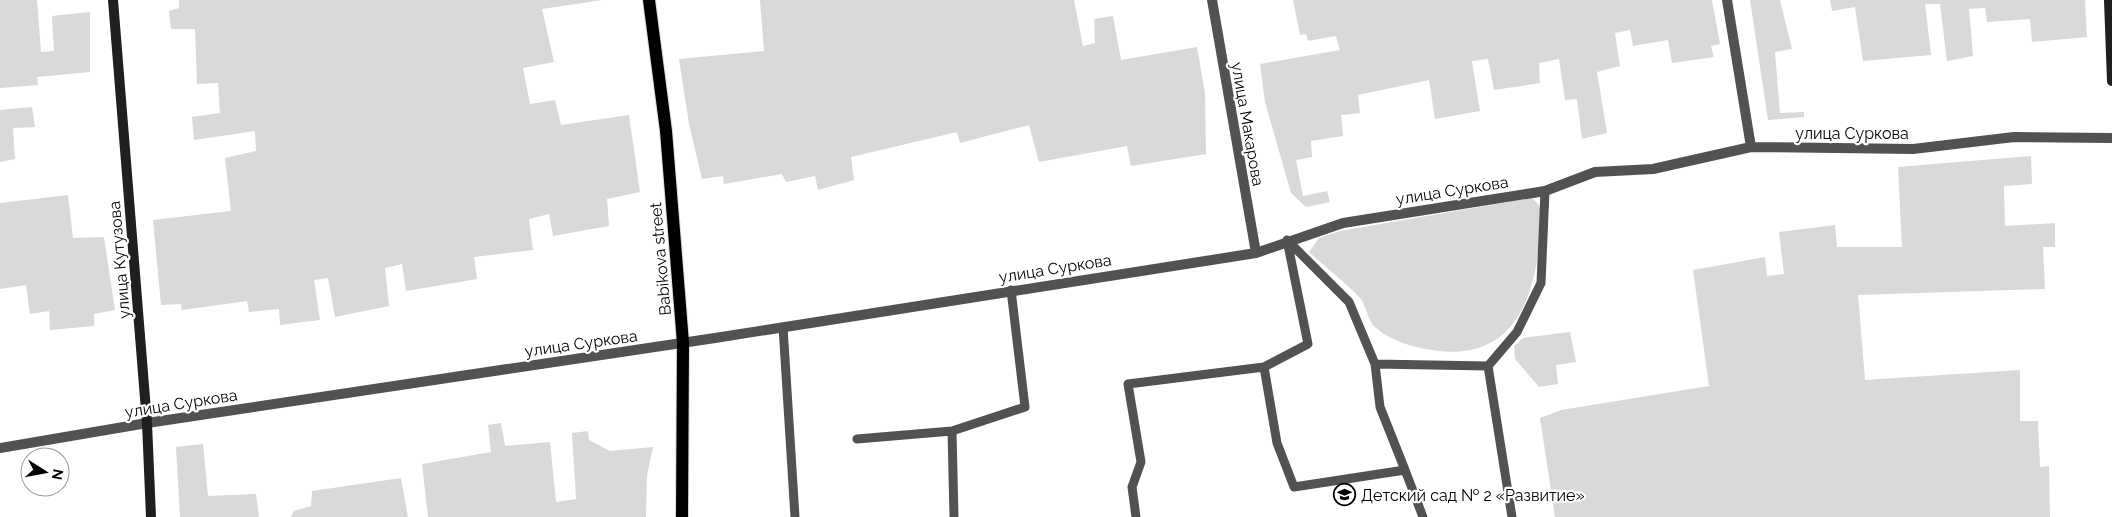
<svg xmlns="http://www.w3.org/2000/svg" width="2112" height="517" viewBox="0 0 2112 517" font-family="Raleway,sans-serif">
  <style>
    .green { fill: #d9d9d9 }
    .lines { fill: none; stroke-linecap: round; stroke-linejoin: round }
    .primary-casing { stroke: #dbdbdb; stroke-width: 14 }
    .lane { stroke: #525252; stroke-width: 9 }
    .street { stroke: #525252; stroke-width: 10 }
    .secondary { stroke: #1f1f1f; stroke-width: 10 }
    .primary { stroke: #000; stroke-width: 12 }
    .labels { text-anchor: middle; stroke-width: 4.5; stroke-linejoin: round; paint-order: stroke }
    .street-label { font-size: 16px; fill: #000; stroke: #fff }
    .poi-label { font-size: 16px; fill: #000; stroke: #fff; text-anchor: start }
  </style>
  <rect width="100%" height="100%" fill="#fff"/>
  <!-- green -->
  <path class="green" d="M 0,0 L 37,0 L 41,52 L 54,51 L 52,16 L 90,12 L 90,72 L 37,77 L 38,85 L 0,88 Z
    M 179,0 L 603,0 L 542,9 L 554,62 L 523,68 L 530,104 L 555,100 L 561,125 L 629,115 L 640,192 L 607,199 L 609,226 L 553,236 L 549,214 L 529,219 L 533,250 L 474,257 L 477,279 L 406,291 L 402,264 L 385,268 L 389,306 L 335,317 L 328,278 L 314,280 L 320,320 L 280,325 L 279,309 L 249,312 L 247,301 L 182,310 L 181,304 L 161,305 L 153,220 L 231,211 L 225,158 L 256,151 L 255,131 L 194,140 L 192,117 L 220,113 L 218,83 L 197,84 L 195,29 L 171,29 L 169,11 L 179,8 Z
    M 760,0 L 1074,0 L 1083,46 L 1095,43 L 1094,19 L 1113,16 L 1121,60 L 1197,47 L 1205,93 L 1206,154 L 1131,166 L 1127,146 L 1039,162 L 1029,125 L 960,143 L 957,132 L 851,157 L 854,180 L 818,190 L 815,176 L 786,182 L 782,174 L 724,184 L 723,176 L 702,179 L 689,124 L 679,59 L 764,51 Z
    M 1293,0 L 1712,0 L 1720,44 L 1711,46 L 1714,57 L 1672,63 L 1668,40 L 1633,46 L 1630,30 L 1615,33 L 1620,66 L 1597,72 L 1607,133 L 1582,139 L 1577,99 L 1565,100 L 1559,59 L 1539,63 L 1540,83 L 1494,90 L 1488,59 L 1472,61 L 1480,111 L 1435,119 L 1429,80 L 1358,95 L 1360,113 L 1341,115 L 1343,136 L 1311,141 L 1312,157 L 1296,160 L 1303,196 L 1327,191 L 1330,202 L 1306,207 L 1291,193 L 1265,102 L 1260,64 L 1340,50 L 1336,36 L 1308,41 L 1306,34 L 1300,35 Z
    M 1750,0 L 1780,0 L 1792,49 L 1775,52 L 1780,113 L 1804,112 L 1804,117 L 1768,120 Z
    M 1830,0 L 2085,0 L 2087,37 L 2032,42 L 2030,19 L 1987,22 L 1985,8 L 1969,9 L 1973,56 L 1947,61 L 1940,4 L 1925,4 L 1931,55 L 1863,61 L 1855,7 L 1832,11 Z
    M 32,107 L 35,127 L 13,128 L 15,159 L 0,162 L 0,110 Z
    M 2031,156 L 2032,184 L 2004,186 L 2005,226 L 2055,223 L 2055,247 L 2043,247 L 2045,289 L 1858,295 L 1865,380 L 2020,370 L 2020,421 L 2038,421 L 2040,467 L 2049,466 L 2050,517 L 1555,517 L 1540,418 L 1561,410 L 1709,386 L 1693,270 L 1765,257 L 1767,276 L 1784,274 L 1779,232 L 1835,225 L 1837,247 L 1902,247 L 1898,167 Z
    M 68,195 L 73,238 L 104,237 L 115,310 L 94,314 L 94,326 L 50,330 L 49,311 L 30,314 L 26,285 L 0,289 L 0,203 Z
    M 1532,198 L 1540,206 C 1539,227 1540,250 1535,271 C 1524,323 1497,357 1439,351 C 1416,348 1394,343 1376,328 C 1367,321 1367,306 1360,298 C 1344,281 1325,267 1309,252 L 1319,238 L 1340,231 Z
    M 1570,332 L 1576,362 L 1556,365 L 1558,384 L 1539,387 L 1515,359 L 1514,346 L 1523,338 Z
    M 501,423 L 505,446 L 550,442 L 556,502 L 576,499 L 572,433 L 588,431 L 589,440 L 610,451 L 653,447 L 647,475 L 646,517 L 428,517 L 422,464 L 491,452 L 488,425 Z
    M 203,444 L 208,496 L 256,494 L 259,517 L 180,517 L 176,447 Z
    M 401,478 L 408,517 L 291,517 L 294,511 L 311,506 L 312,491 Z"/>
  <g class="lines">
    <defs>
      <path id="primary" d="M 649,0 L 666,131 L 683,343 L 682,517"/>
    </defs>
    <!-- primary casing -->
    <use href="#primary" class="primary-casing"/>
    <!-- lane -->
    <path class="lane" d="M 1288,241 L 1349,302 L 1375,364 L 1380,407 L 1405,470
      M 783,327 L 795,517
      M 1375,364 L 1488,366 L 1517,332 L 1541,283 L 1545,191
      M 1488,366 L 1512,517
      M 1264,367 L 1277,443 L 1294,487 L 1405,470 L 1423,517
      M 857,439 L 952,431
      M 954,517 L 952,431 L 1025,407 L 1011,290
      M 1136,517 L 1132,487 L 1141,462 L 1128,384 L 1264,367 L 1308,344 L 1287,240"/>
    <!-- street -->
    <path class="street" d="M 1212,0 L 1256,253
      M 1727,0 L 1751,147
      M 0,448 L 147,423 L 715,338 L 1256,253 L 1343,223 L 1545,191 L 1595,172 L 1653,169 L 1751,147 L 1913,149 L 2014,137 L 2112,138"/>
    <!-- secondary -->
    <path class="secondary" d="M 113,0 L 147,423 L 151,517
      M 2109,0 L 2112,81"/>
    <!-- primary -->
    <use href="#primary" class="primary"/>
  </g>
  <!-- icons -->
  <defs>
    <symbol id="school-ring" viewBox="-11 -11 22 22"><circle r="9.5" fill="#fff" stroke="#000" stroke-width="1.5"/><path d="M0-5L7-2L0 1L-7-2ZM-4 1L0 2.5L4 1V4Q0 6-4 4Z" fill="#000"/></symbol>
  </defs>
  <g fill-rule="evenodd">
    <use href="#school-ring" x="1332" y="482" width="25" height="25"/>
  </g>
  <g class="labels">
    <!-- street labels -->
    <g class="street-label">
      <text transform="translate(1248 124) rotate(80)" y="6">улица Макарова</text>
      <text x="1852" y="139">улица Суркова</text>
      <text transform="translate(1452 190) rotate(-9)" y="6">улица Суркова</text>
      <text transform="translate(660 259) rotate(-95)" y="6">Babikova street</text>
      <text transform="translate(119 260) rotate(-95)" y="6">улица Кутузова</text>
      <text transform="translate(1055 268) rotate(-9)" y="6">улица Суркова</text>
      <text transform="translate(581 343) rotate(-8)" y="6">улица Суркова</text>
      <text transform="translate(181 403) rotate(-9)" y="6">улица Суркова</text>
    </g>
    <!-- poi labels -->
    <g class="poi-label">
      <text x="1361" y="501">Детский сад № 2 «Развитие»</text>
    </g>
  </g>
  <!-- north arrow -->
  <g transform="translate(45 472) rotate(101)"><circle r="24" fill="#ffffff" stroke="#999999"/>
  <path d="M0-4L9 19L0 12L-9 19Z" fill="#000000"/>
  <text y="-8" font-size="14" font-weight="bold" text-anchor="middle" fill="#000000">N</text>
  </g>
</svg>
